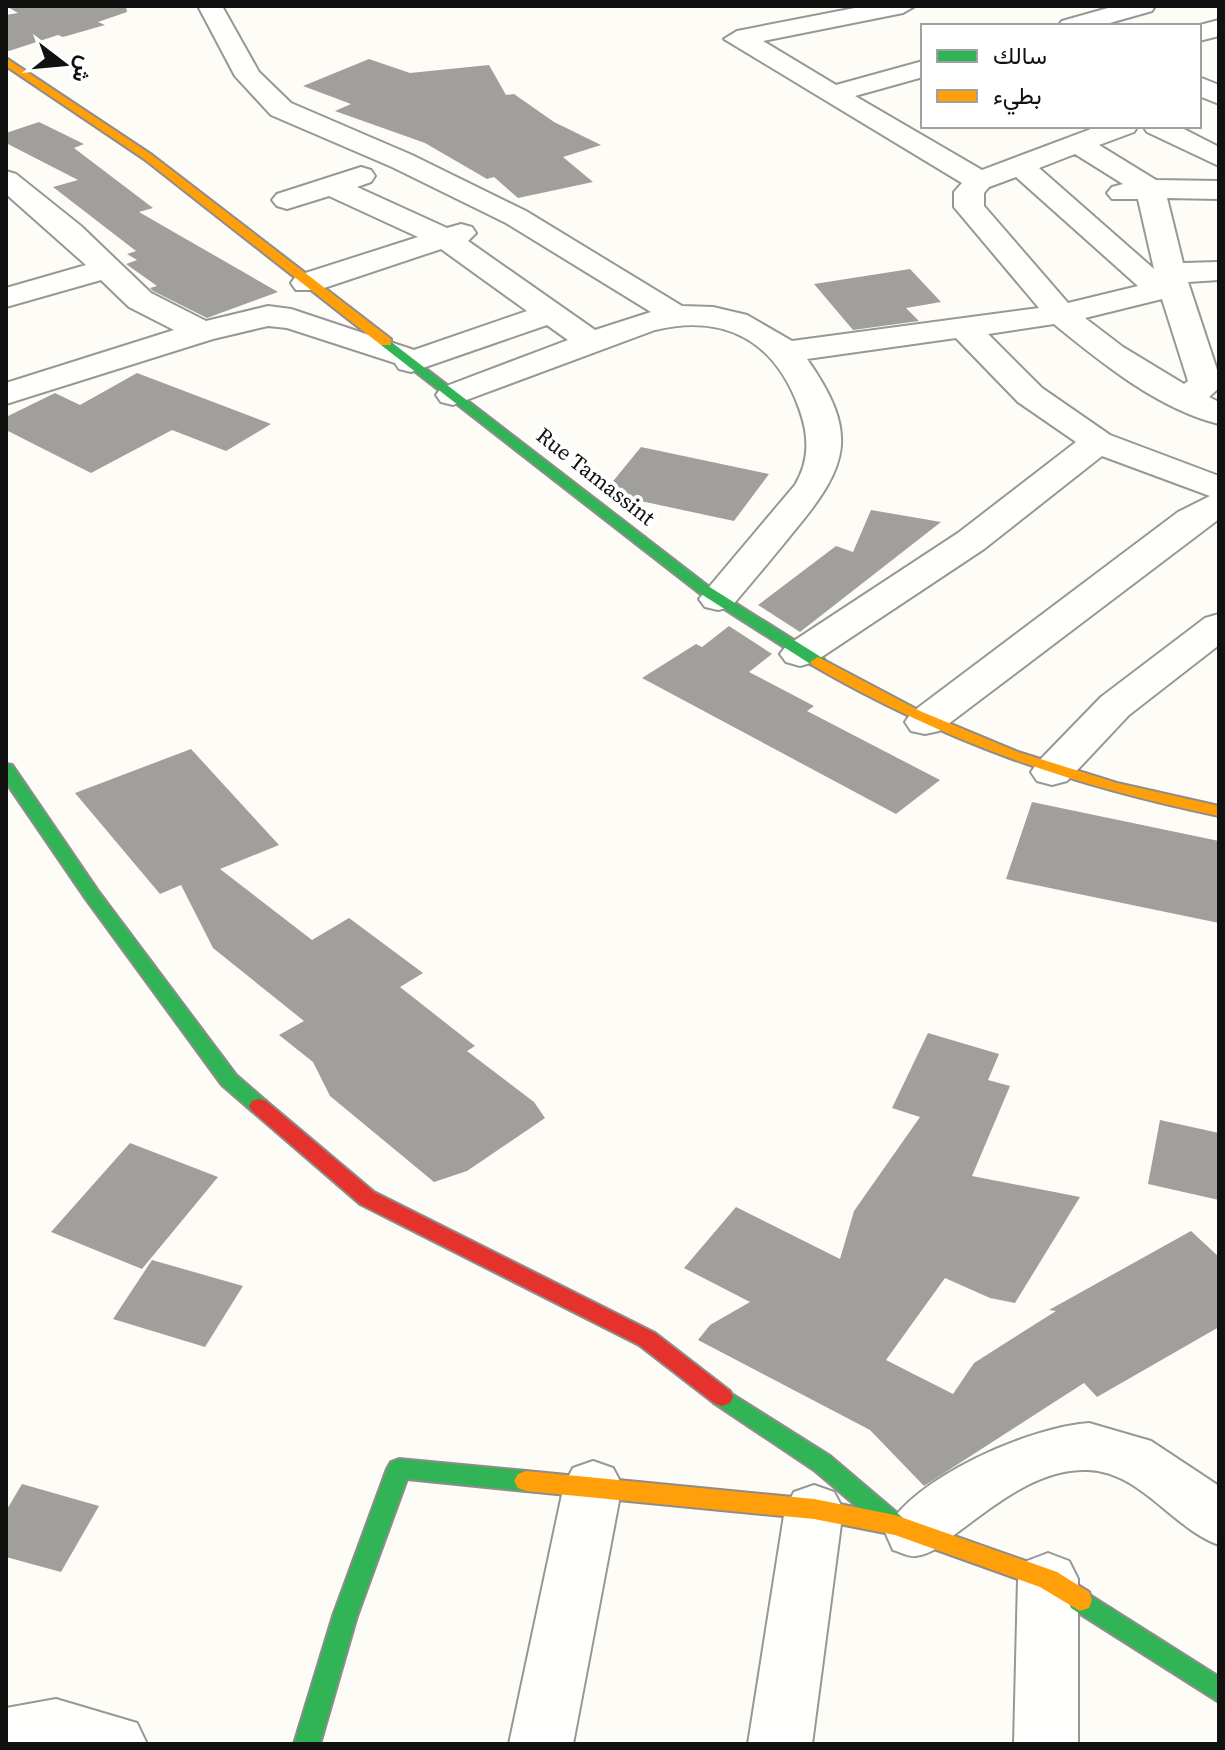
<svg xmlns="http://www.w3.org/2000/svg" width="1225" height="1750" viewBox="0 0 1225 1750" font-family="'Source Serif 4',Vazirmatn,serif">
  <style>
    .building { fill: #a19f9c }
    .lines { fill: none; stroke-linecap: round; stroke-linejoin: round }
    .street-casing { stroke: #979795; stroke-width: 4 }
    .fast-casing { stroke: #8e8d8b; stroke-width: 4 }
    .slow-casing { stroke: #8e8d8b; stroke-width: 4 }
    .jam-casing { stroke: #8e8d8b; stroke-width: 4 }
    .street { fill: #fffffe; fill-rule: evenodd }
    .fast { fill: #30b455; fill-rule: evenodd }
    .slow { fill: #ff9f0a; fill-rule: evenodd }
    .jam { fill: #e5322d; fill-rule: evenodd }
    .labels { text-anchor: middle; stroke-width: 8; stroke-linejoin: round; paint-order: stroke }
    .street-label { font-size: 22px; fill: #111; stroke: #fff }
  </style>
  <rect width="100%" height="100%" fill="#fdfcf7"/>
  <!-- building -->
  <path class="building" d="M 6,6 L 126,6 L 127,12 L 98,22 L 105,25 L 63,37 L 58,35 L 9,51 L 6,50 L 6,15 L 18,13 Z
    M 369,59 L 410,73 L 489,65 L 506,95 L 514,94 L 554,122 L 601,145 L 563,157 L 593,182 L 518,198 L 494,177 L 487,179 L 425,143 L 335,111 L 351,104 L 303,86 Z
    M 39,122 L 84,144 L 74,148 L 153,208 L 139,212 L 278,292 L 207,318 L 153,291 L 150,288 L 157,286 L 126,264 L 137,260 L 127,254 L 136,251 L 53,187 L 78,180 L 6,143 L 6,133 Z
    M 910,269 L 941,302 L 906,308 L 919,321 L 853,330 L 814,284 Z
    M 137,373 L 271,424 L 226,451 L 172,430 L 91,473 L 6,430 L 6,417 L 55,393 L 80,405 Z
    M 641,447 L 769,474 L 734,521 L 608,494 L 605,491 Z
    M 871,510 L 941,522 L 800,632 L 758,605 L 836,546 L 853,552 Z
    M 729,626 L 772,654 L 749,672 L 814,706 L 807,711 L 940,780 L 896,814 L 642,678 L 696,644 L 702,647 Z
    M 191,749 L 279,845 L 220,869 L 312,940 L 349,918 L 423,973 L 400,987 L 475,1046 L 467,1051 L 534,1102 L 545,1118 L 467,1171 L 434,1182 L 330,1096 L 313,1062 L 279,1035 L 304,1021 L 213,948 L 181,885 L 160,894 L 75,793 Z
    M 1032,802 L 1219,841 L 1219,923 L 1006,879 Z
    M 928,1033 L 999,1054 L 988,1080 L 1010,1086 L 972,1176 L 1080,1197 L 1015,1303 L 990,1298 L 945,1278 L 886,1360 L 953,1394 L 974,1363 L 1056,1311 L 1049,1310 L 1191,1231 L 1219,1257 L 1219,1327 L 1097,1397 L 1084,1383 L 924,1486 L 870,1430 L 698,1340 L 710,1325 L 750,1302 L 684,1268 L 736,1207 L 840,1259 L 854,1211 L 920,1117 L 892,1108 Z
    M 1160,1120 L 1219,1133 L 1219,1200 L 1148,1184 Z
    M 130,1143 L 218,1177 L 142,1269 L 51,1232 Z
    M 152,1260 L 243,1286 L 205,1347 L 113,1319 Z
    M 22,1484 L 99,1506 L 61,1572 L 6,1557 L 6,1511 Z"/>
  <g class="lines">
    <defs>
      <path id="street" d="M 198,6 L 222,6 L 259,72 L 291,103 L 412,155 L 526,211 L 682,306 L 713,307 L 747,315 L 792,341 L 1039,308 L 954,207 L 954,192 L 962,183 L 724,39 L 737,31 L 865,6 L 915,6 L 903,13 L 763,41 L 836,85 L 923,61 L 923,77 L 855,96 L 982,170 L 1099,126 L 1138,126 L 1134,132 L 1099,145 L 1156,180 L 1219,181 L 1219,199 L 1167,198 L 1183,263 L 1219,262 L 1219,280 L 1188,282 L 1219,376 L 1219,388 L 1209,397 L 1219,402 L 1219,424 C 1158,409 1102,363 1054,324 L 988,334 L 1042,388 L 1110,435 L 1219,476 L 1219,519 L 939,731 L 925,734 L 911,731 L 905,722 L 911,713 L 1178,512 L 1210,496 L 1102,456 L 984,549 L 814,662 L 800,666 L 786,662 L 780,654 L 786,646 L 958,533 L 1076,442 L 1018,402 L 956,338 L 807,359 C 859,433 849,465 795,530 C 774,556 753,581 731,607 L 718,610 L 705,607 L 699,599 L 795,485 C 810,460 809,435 799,408 C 775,341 725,313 655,330 L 453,405 L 441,402 L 436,395 L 441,388 L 568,340 L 547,325 L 411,372 L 399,369 L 395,363 L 287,328 L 268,326 L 213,339 L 6,404 L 6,383 L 174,330 L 129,307 L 101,280 L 6,307 L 6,288 L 86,265 L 6,194 L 6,171 L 16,174 L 81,226 L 151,293 L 206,321 L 268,306 L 291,309 L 414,350 L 527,311 L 441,249 L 318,290 L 296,290 L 291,283 L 296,276 L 418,237 L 329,196 L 287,209 L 277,206 L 272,200 L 277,194 L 361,167 L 371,170 L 375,176 L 371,182 L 357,187 L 447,228 L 461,224 L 472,227 L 476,233 L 468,241 L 595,330 L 651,312 L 506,223 L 392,167 L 271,115 L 235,76 ZM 1075,154 L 1123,184 L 1112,187 L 1107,193 L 1112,199 L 1138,199 L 1154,269 L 1039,168 ZM 1016,177 L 1138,286 L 1068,303 L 984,206 L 984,193 L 989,187 ZM 1162,299 L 1188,381 L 1184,384 L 1123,347 L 1085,318 Z
        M 1115,6 L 1155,6 L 1152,11 L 1099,26 L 1058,26 L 1062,21 Z
        M 1219,20 L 1219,36 L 1199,41 L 1196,26 Z
        M 1199,77 L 1219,85 L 1219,104 L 1199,96 Z
        M 1143,126 L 1178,126 L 1219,147 L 1219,166 L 1147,132 Z
        M 1219,614 L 1219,645 L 1129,715 L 1067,781 L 1052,785 L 1037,781 L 1031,772 L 1037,763 L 1101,697 L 1205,618 Z
        M 1089,1423 L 1151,1441 L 1219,1486 L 1219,1545 C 1172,1528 1141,1472 1088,1470 C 1039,1468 996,1504 958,1532 C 946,1541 933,1554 916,1556 C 909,1557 900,1552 893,1550 L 885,1532 C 911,1478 1030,1427 1089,1423 Z
        M 593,1461 L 613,1468 L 622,1485 L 573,1744 L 509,1744 L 564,1485 L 573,1468 Z
        M 814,1485 L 834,1492 L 843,1509 L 812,1744 L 748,1744 L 785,1509 L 794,1492 Z
        M 1048,1553 L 1069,1561 L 1078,1579 L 1078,1744 L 1014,1744 L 1018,1579 L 1027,1561 Z
        M 56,1699 L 137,1723 L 147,1744 L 6,1744 L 6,1708 Z"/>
      <path id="fast" d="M 386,338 L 708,586 L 824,659 L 826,662 L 824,665 L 812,665 L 698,592 L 381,345 L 381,339 Z
        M 6,764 L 12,765 L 98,891 L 236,1075 L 266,1101 L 269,1106 L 266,1111 L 252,1111 L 222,1085 L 86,899 L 6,782 Z
        M 722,1388 L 830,1456 L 903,1518 L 907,1525 L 903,1532 L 895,1535 L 887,1532 L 814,1470 L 714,1403 L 711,1397 L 714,1391 Z
        M 399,1459 L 526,1471 L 534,1474 L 538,1481 L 534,1488 L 526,1491 L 407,1479 L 357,1616 L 320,1744 L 294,1744 L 333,1616 L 387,1469 L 391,1462 Z
        M 1080,1589 L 1219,1677 L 1219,1702 L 1071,1608 L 1068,1600 L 1071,1592 Z"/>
      <path id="slow" d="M 6,58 L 152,155 L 391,339 L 391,345 L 381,345 L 144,159 L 6,66 Z
        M 818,657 L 920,711 L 1018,752 L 1117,783 L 1219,806 L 1219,816 C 1069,785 945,742 812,665 L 810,662 Z
        M 526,1471 L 814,1499 L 895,1515 L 1057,1572 L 1089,1592 L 1092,1600 L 1089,1608 L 1080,1611 L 1040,1587 L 895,1535 L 814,1519 L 526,1491 L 518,1488 L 514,1481 L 518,1474 Z"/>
      <path id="jam" d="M 259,1099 L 266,1101 L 374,1192 L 655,1333 L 730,1391 L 733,1397 L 730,1403 L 722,1406 L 714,1403 L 639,1345 L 360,1204 L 252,1111 L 249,1106 L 252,1101 Z"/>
    </defs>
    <!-- street casing -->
    <use href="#street" class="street-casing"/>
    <!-- fast casing -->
    <use href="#fast" class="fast-casing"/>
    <!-- slow casing -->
    <use href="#slow" class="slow-casing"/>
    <!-- jam casing -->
    <use href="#jam" class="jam-casing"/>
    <!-- street -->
    <use href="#street" class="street"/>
    <!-- fast -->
    <use href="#fast" class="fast"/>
    <!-- slow -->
    <use href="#slow" class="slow"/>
    <!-- jam -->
    <use href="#jam" class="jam"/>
  </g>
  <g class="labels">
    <!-- street labels -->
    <g class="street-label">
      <text transform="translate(596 476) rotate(38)" y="8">Rue Tamassint</text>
    </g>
  </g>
  <!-- border -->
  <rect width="1225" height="1750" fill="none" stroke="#111111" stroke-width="16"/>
  <!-- legend -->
  <rect x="921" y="24" width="280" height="104" fill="#ffffff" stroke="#a0a0a0" stroke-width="2"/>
  <rect x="937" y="50" width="40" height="12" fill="#30b455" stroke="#a0a0a0" stroke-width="2"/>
  <text x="993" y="64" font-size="24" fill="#111111">سالك</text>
  <rect x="937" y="90" width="40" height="12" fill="#ff9f0a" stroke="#a0a0a0" stroke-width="2"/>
  <text x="993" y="104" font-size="24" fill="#111111">بطيء</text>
  <!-- north arrow -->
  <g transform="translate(64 64) rotate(106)" stroke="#ffffff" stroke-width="6" paint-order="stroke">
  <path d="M0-6L14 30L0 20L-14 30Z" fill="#111111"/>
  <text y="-12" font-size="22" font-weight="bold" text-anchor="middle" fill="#111111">ش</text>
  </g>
</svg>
